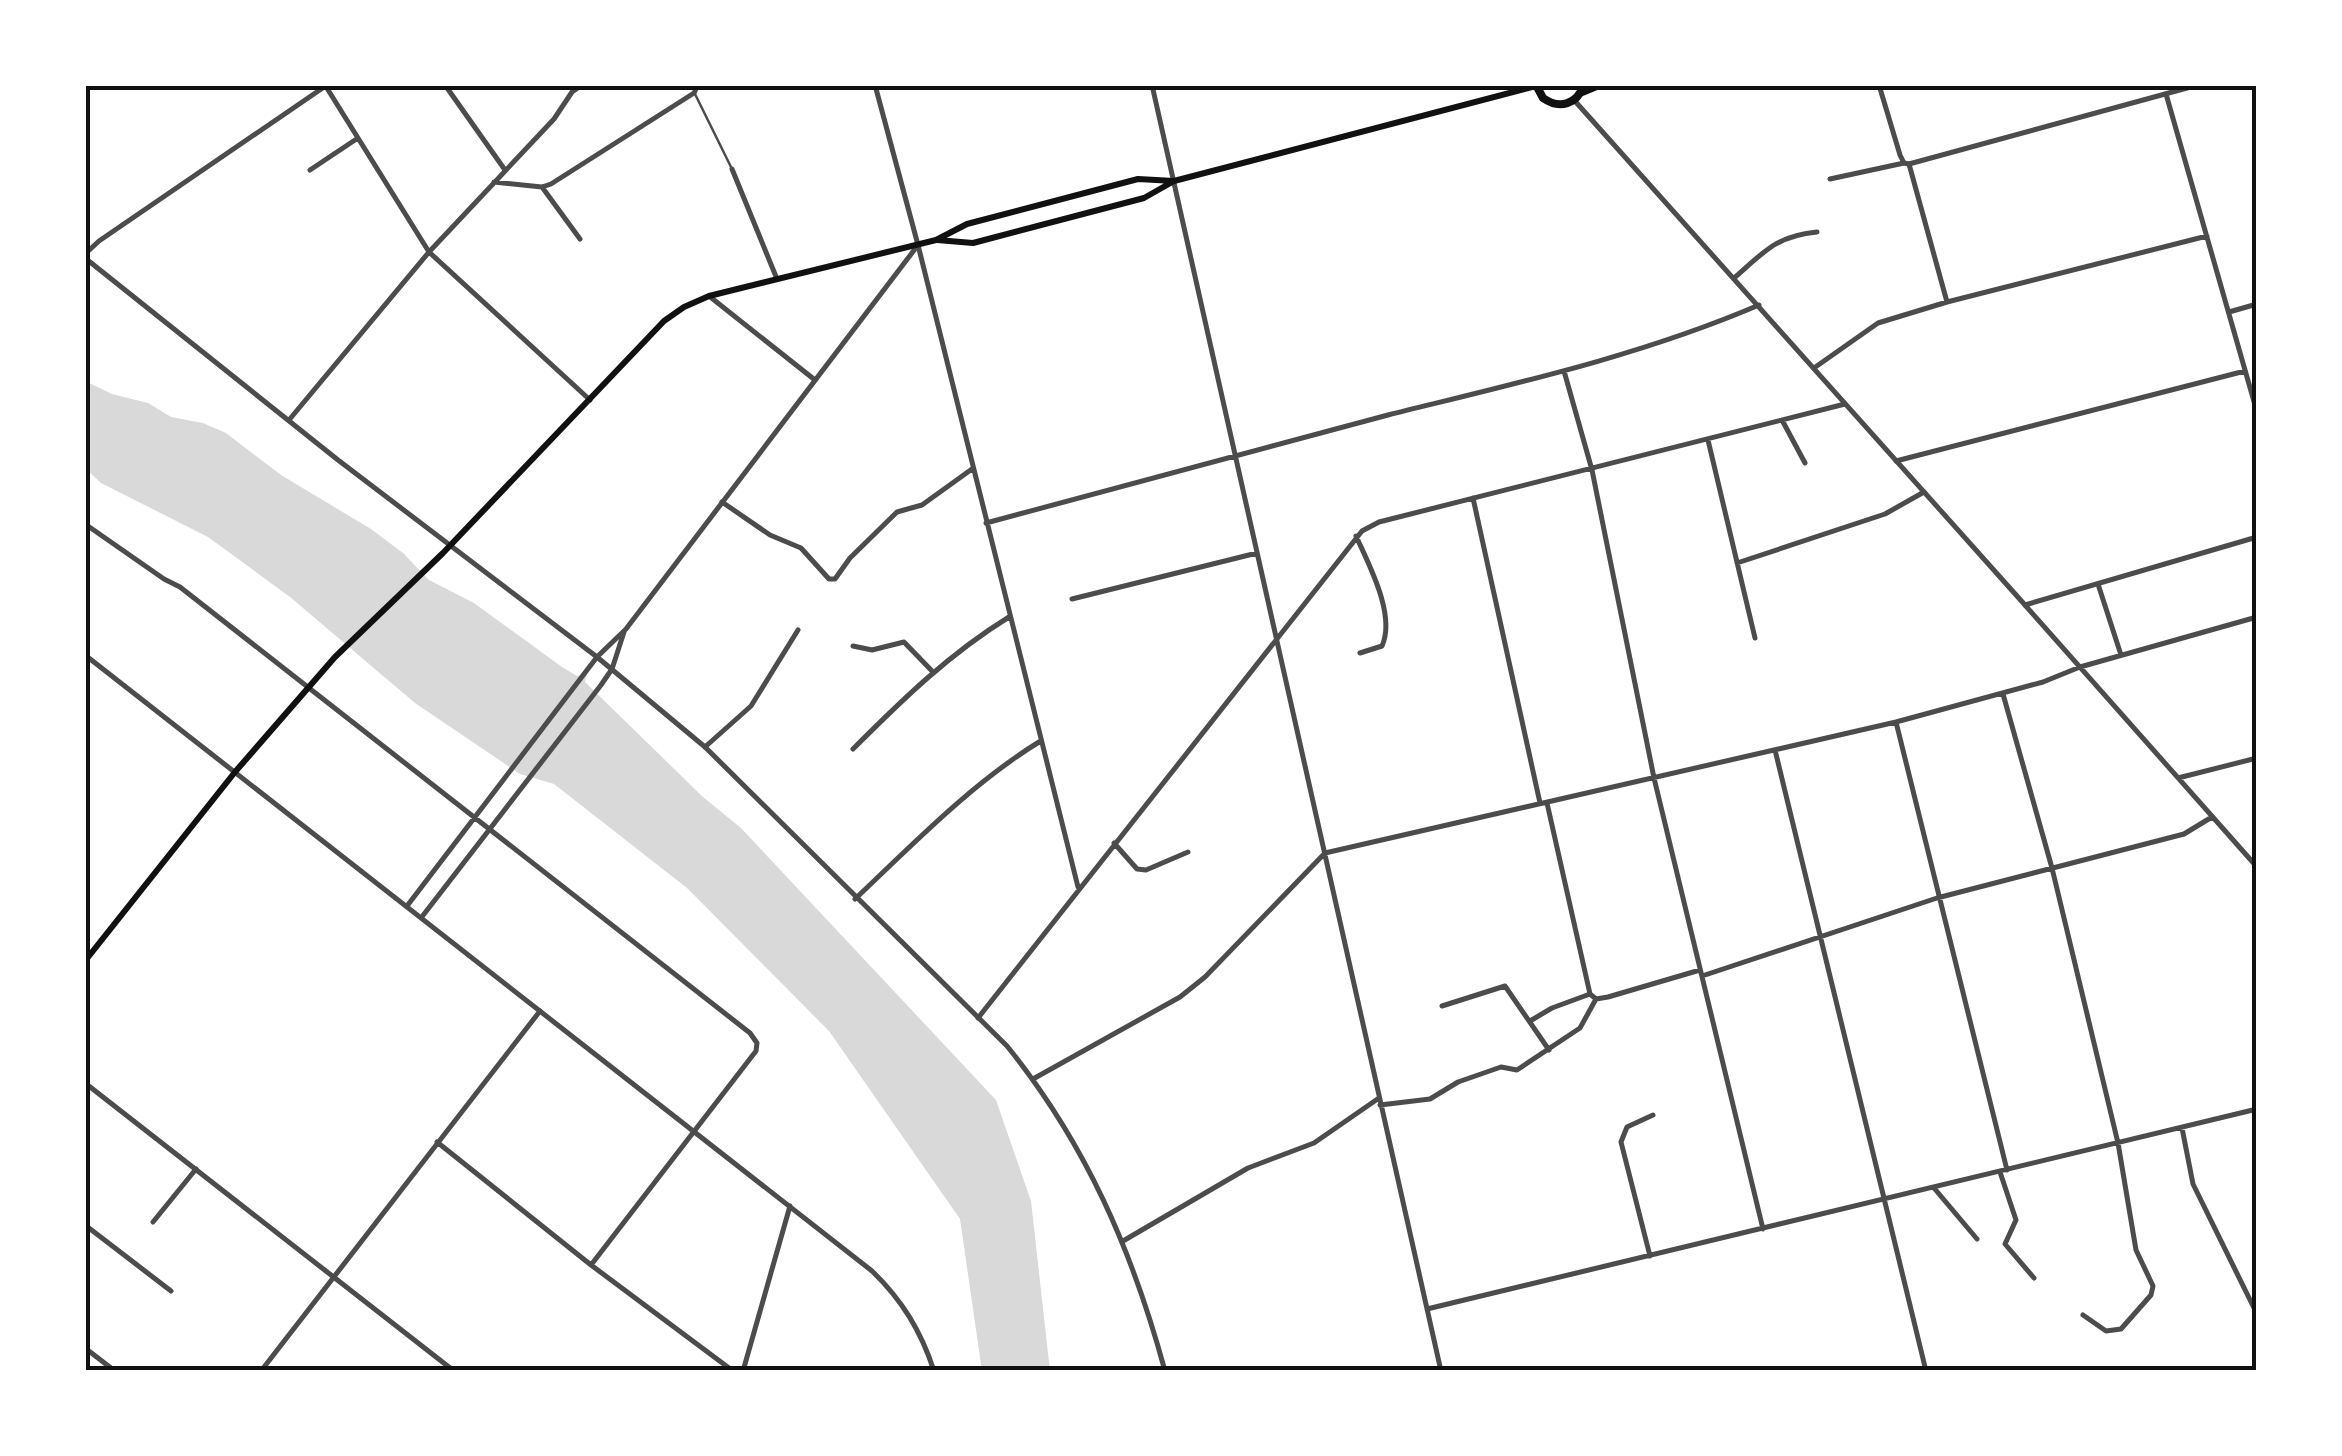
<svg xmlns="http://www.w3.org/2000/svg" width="2342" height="1456" viewBox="0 0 2342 1456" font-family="'PT Sans Narrow',sans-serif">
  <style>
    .water { fill: #d9d9d9 }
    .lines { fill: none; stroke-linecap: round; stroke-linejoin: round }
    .service { stroke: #4c4c4c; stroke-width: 2.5 }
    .minor { stroke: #4c4c4c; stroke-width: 5 }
    .tertiary { stroke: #4c4c4c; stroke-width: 5 }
    .secondary { stroke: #111; stroke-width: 6 }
    .primary { stroke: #111; stroke-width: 8 }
    .neatline { fill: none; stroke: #111; stroke-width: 4 }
  </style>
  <rect width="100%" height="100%" fill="#fff"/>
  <!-- water -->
  <path class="water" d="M 85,381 L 112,394 L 148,403 L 171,417 L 203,423 L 226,433 L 281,475 L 371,529 L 403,553 L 429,580 L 474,603 L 562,667 L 577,676 L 587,673 L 585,682 L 703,797 L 741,828 L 996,1100 L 1031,1201 L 1050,1371 L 982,1371 L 960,1219 L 829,1031 L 687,888 L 554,784 L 520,774 L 415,703 L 290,597 L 208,537 L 101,483 L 85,468 Z"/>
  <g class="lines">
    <!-- service -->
    <path class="service" d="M 695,94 L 731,167"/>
    <!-- minor -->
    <path class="minor" d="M 325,85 L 429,252 L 590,400
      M 445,85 L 505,170
      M 1152,85 L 1441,1371
      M 2166,94 L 2257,412
      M 1909,164 L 1947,302
      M 732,169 L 777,279
      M 310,170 L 358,138
      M 1830,179 L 1904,163
      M 494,182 L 542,187 L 551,184 L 694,93 L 698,85
      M 542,187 L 580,239
      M 918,245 L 1078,887
      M 85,254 L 99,241 L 327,85
      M 1734,278 C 1764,252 1776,236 1817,232
      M 709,296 L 815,380
      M 2229,312 L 2257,304
      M 1814,368 L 1878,323 L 1947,302 L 2207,236
      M 1564,371 L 1592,470 L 1654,778 L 1763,1229
      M 289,420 L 429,252 L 554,119 L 572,92 L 582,85
      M 1782,420 L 1805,463
      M 1708,440 L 1755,638
      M 1896,461 L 2245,371
      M 1473,498 L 1540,803
      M 722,502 L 770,535 L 801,548 L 829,579 L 835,579 L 850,558 L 897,512 L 922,505 L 972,469
      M 986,523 C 1120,486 1254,450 1388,415 C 1513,384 1640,356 1759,305
      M 1356,536 C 1369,565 1396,615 1382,646 L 1360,653
      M 1737,563 L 1885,514 L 1924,492
      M 2098,584 L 2121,655
      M 1072,599 L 1257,553
      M 2025,605 L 2257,867
      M 853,646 L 872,650 L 904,642 L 932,671
      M 309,688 L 750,1033 L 757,1043 L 756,1051 L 591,1265
      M 2003,694 L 2052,868 L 2118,1143 L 2136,1250 L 2153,1286 L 2151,1295 L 2121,1329 L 2106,1331 L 2083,1315
      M 1896,722 L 2007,1170
      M 705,747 L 751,706 L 798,630
      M 853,749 C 902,700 949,654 1009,617
      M 1775,750 L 1926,1371
      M 2178,778 L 2257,758
      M 1547,803 L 1590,994 L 1596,999 L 1608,997 L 1700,970
      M 1114,843 L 1137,869 L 1146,870 L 1188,852
      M 855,899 C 913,844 971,784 1039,742
      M 407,906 L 597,657
      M 1702,976 L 1937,898 L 2184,834 L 2212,817
      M 1442,1006 L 1505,986 L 1549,1050
      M 978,1018 L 1362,531 L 1379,522 L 1845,404
      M 1530,1021 L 1552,1008 L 1590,994
      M 1033,1079 L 1180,997 L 1205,977 L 1325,853 L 1896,722 L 2043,682 L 2080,667 L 2257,617
      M 1380,1105 L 1430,1099 L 1458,1082 L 1501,1067 L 1517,1070 L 1580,1028 L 1596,999
      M 2182,1128 L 2193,1184 L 2254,1308
      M 437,1142 L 591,1265 L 733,1371
      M 2000,1172 L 2016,1220 L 2005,1244 L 2034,1278
      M 1934,1188 L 1977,1239
      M 153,1222 L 196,1169
      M 85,1225 L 171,1291
      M 1123,1241 L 1248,1168 L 1314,1143 L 1379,1098
      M 1650,1256 L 1621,1142 L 1627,1127 L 1653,1115
      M 1427,1309 L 2257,1109
      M 85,1348 L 111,1368
      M 261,1371 L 540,1011"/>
    <!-- tertiary -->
    <path class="tertiary" d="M 1879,85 L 1900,155 L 1904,163 L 1909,164 L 2198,85
      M 1574,100 L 2025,605 L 2257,537
      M 85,258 L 338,460 L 597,657 L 705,747 L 1007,1046 C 1086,1144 1132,1250 1165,1371
      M 85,524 L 164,579 L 180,587 L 309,688
      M 85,655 L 872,1271 C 902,1300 921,1331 934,1371
      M 598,656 L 626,629 L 918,245 L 875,85
      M 421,918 L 601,685 L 612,669 L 624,632
      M 85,1083 L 454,1371
      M 743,1371 L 790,1206"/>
    <!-- secondary -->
    <path class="secondary" d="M 937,240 L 973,243 L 1144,198 L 1174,181 L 1536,86
      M 85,961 L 235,772 L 335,657 L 443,553 L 664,321 L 684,307 L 709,296 L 936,240 L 967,224 L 1138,179 L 1174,181"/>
    <!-- primary -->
    <path class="primary" d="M 1536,85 L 1543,98 C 1560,110 1577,104 1584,85
      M 1582,92 L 1599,85"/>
  </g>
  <!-- border -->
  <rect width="2342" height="1456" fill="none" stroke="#ffffff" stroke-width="175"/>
  <rect x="88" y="88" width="2166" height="1280" class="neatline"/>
</svg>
